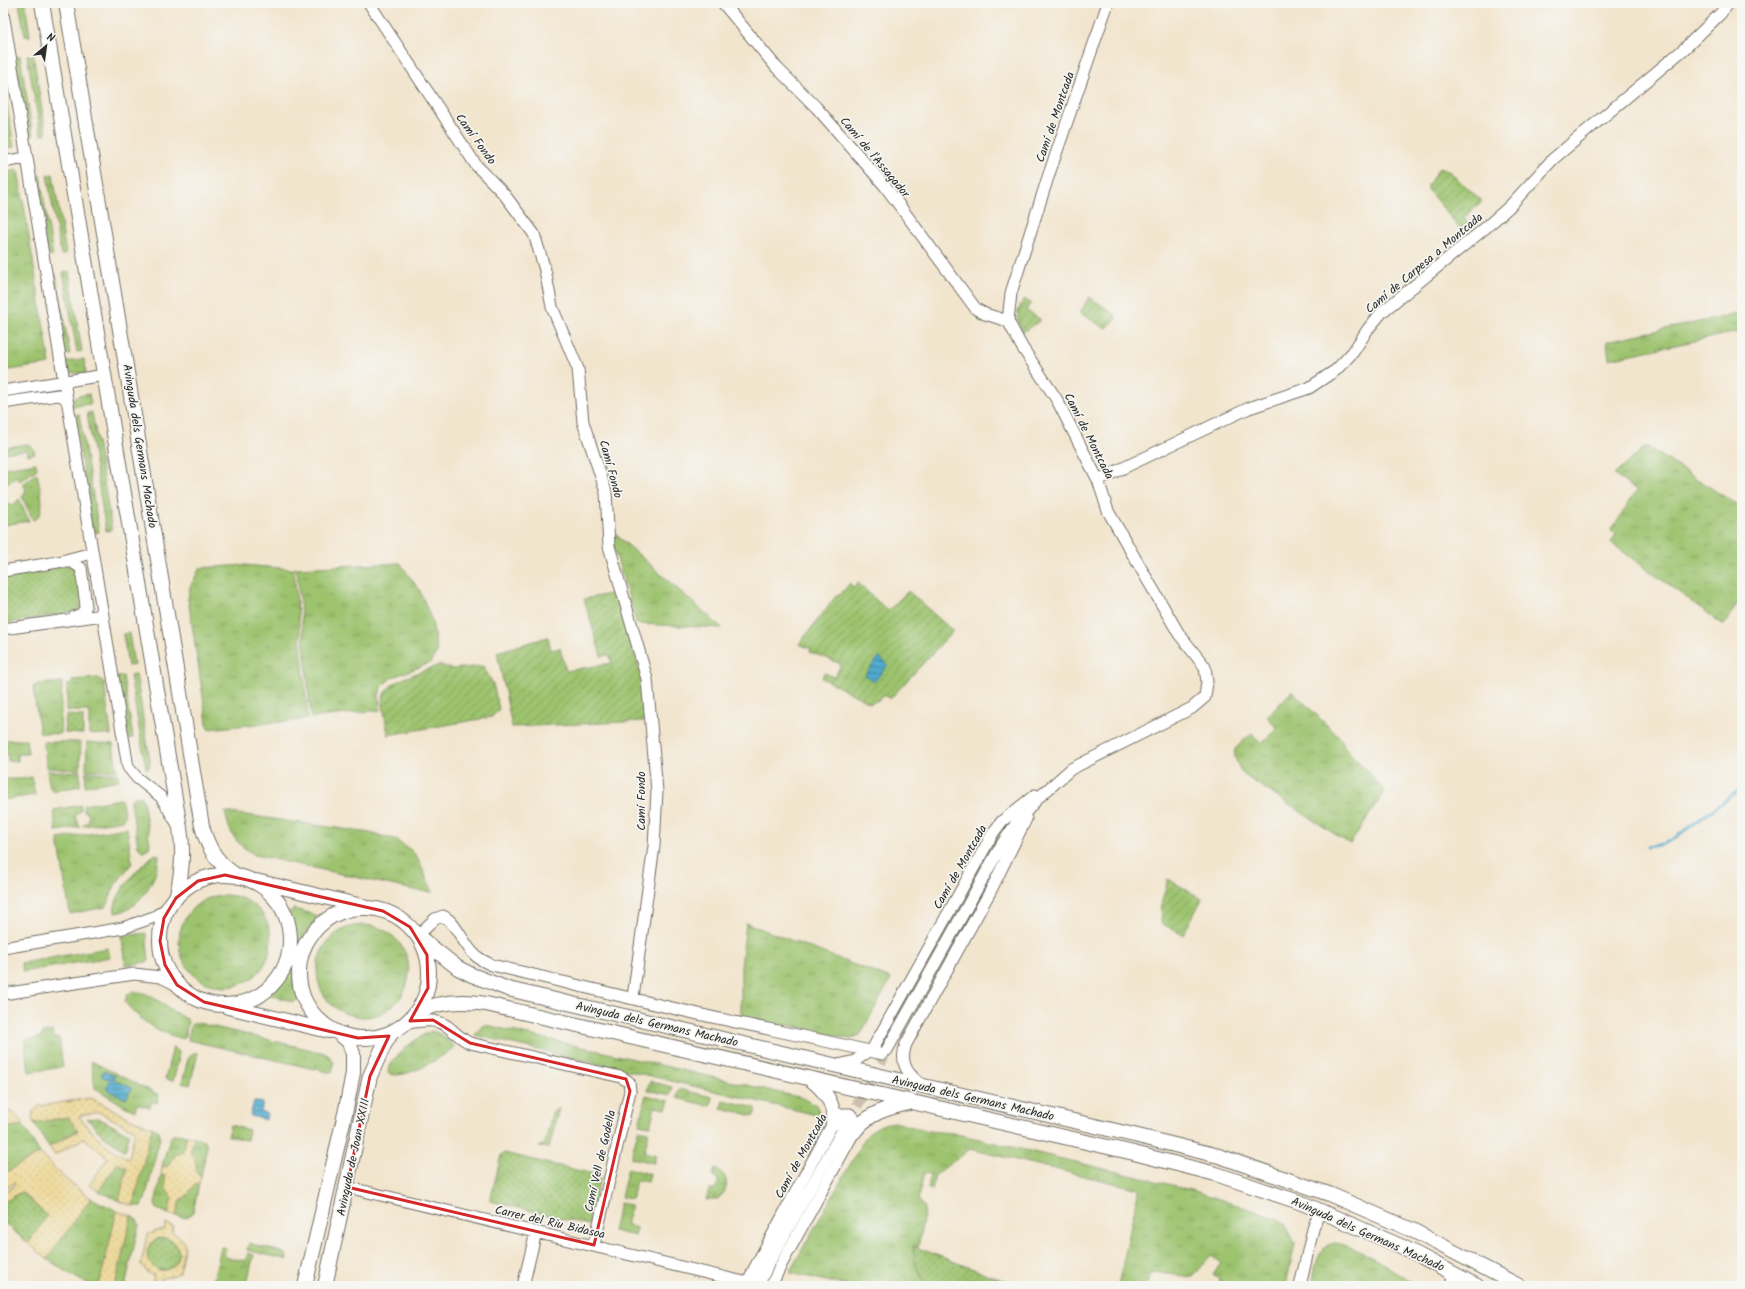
<svg xmlns="http://www.w3.org/2000/svg" width="1745" height="1289" viewBox="0 0 1745 1289" font-family="Kalam,sans-serif">
  <style>
    .grass { fill: url(#grass-tufts); stroke: #64774c }
    .sand { fill: url(#sand-dots); stroke: #8c8264; fill-rule: evenodd }
    .park { fill: url(#park-dots); stroke: #64774c }
    .garden { fill: url(#garden-furrows); stroke: #64774c }
    .water { fill: url(#water-rules); stroke: #3e6b7c }
    .lines { fill: none; stroke-linecap: round; stroke-linejoin: round }
    .stream { stroke: #51abce; stroke-width: 3 }
    .minor-tunnel { stroke: #cac0ad; stroke-width: 11; stroke-dasharray: 11 5.5; stroke-linecap: butt }
    .minor-casing { stroke: #716c64; stroke-width: 13 }
    .major-casing { stroke: #716c64; stroke-width: 16 }
    .minor { stroke: #fff; stroke-width: 11 }
    .major { stroke: #fff; stroke-width: 14 }
    .marked { fill: none; stroke: #d62828; stroke-width: 3; stroke-linejoin: round }
    .labels { text-anchor: middle; stroke-width: 3.5; stroke-linejoin: round; paint-order: stroke }
    .street-label { font-size: 12px; fill: #2b2b2b; stroke: #f6f6f2 }
  </style>
  <defs>
    <pattern id="grass-tufts" width="24" height="20" patternUnits="userSpaceOnUse"><rect width="24" height="20" fill="#9dc36e"/><path d="M3 7l-1-3M5 7V3M7 7l1-3M15 17l-1-3M17 17v-4M19 17l1-3" fill="none" stroke="#809f5b"/></pattern>
    <pattern id="sand-dots" width="8" height="8" patternUnits="userSpaceOnUse"><rect width="8" height="8" fill="#eeda9e"/><path d="M2 2h.1M6 6h.1" fill="none" stroke="#cb8" stroke-width="1.8" stroke-linecap="round"/></pattern>
    <pattern id="park-dots" width="8" height="8" patternUnits="userSpaceOnUse"><rect width="8" height="8" fill="#9dc36e"/><path d="M2 2h.1M6 6h.1" fill="none" stroke="#809f5b" stroke-width="1.8" stroke-linecap="round"/></pattern>
    <pattern id="garden-furrows" width="10" height="10" patternUnits="userSpaceOnUse"><rect width="10" height="10" fill="#9dc36e"/><path d="M-1 1l2-2M0 10L10 0M9 11l2-2" fill="none" stroke="#809f5b"/></pattern>
    <pattern id="water-rules" width="6" height="5" patternUnits="userSpaceOnUse"><rect width="6" height="5" fill="#51abce"/><path d="M0 2.5h6" fill="none" stroke="#438ba7"/></pattern>
  </defs>
  <rect width="100%" height="100%" fill="#f6f6f2"/>
  <filter id="ink" filterUnits="userSpaceOnUse"><feTurbulence type="fractalNoise" baseFrequency=".025" numOctaves="2"/><feDisplacementMap in="SourceGraphic" scale="8" xChannelSelector="R" yChannelSelector="G"/><feConvolveMatrix kernelMatrix="1 2 1 2 8 2 1 2 1" color-interpolation-filters="sRGB"/></filter>
  <filter id="wash" filterUnits="userSpaceOnUse"><feTurbulence type="fractalNoise" baseFrequency=".012" numOctaves="4" result="noise"/><feDisplacementMap in="SourceGraphic" scale="16" xChannelSelector="R" yChannelSelector="G"/><feGaussianBlur stdDeviation="0.9" result="paint"/><feColorMatrix in="noise" values="0 0 0 0 0 0 0 0 0 0 0 0 0 0 0 0 0 1.4 0 .05"/><feComposite in="paint" operator="in"/></filter>
  <g filter="url(#wash)">
    <rect width="100%" height="100%" fill="#f2e5ce"/>
    <!-- grass -->
    <path class="grass" d="M 19,3 L 25,3 L 30,36 L 25,36 Z
      M 33,54 L 46,134 L 41,135 L 27,55 Z
      M 20,56 L 33,136 L 28,137 L 15,57 Z
      M 3,77 L 14,147 L 3,149 Z
      M 18,170 L 50,364 L 3,371 L 3,173 Z
      M 53,174 L 66,254 L 61,255 L 47,175 Z
      M 40,175 L 53,256 L 48,256 L 34,176 Z
      M 69,271 L 82,351 L 77,352 L 63,272 Z
      M 51,274 L 56,274 L 70,354 L 64,355 Z
      M 1742,313 L 1742,331 L 1609,359 L 1607,341 Z
      M 84,359 L 86,373 L 72,373 L 67,369 L 65,362 Z
      M 89,394 L 91,404 L 72,406 L 73,399 L 78,396 Z
      M 92,412 L 112,530 L 106,531 L 87,413 Z
      M 79,414 L 99,532 L 93,533 L 74,415 Z
      M 27,444 L 32,447 L 35,453 L 28,455 L 27,450 L 3,453 L 3,448 Z
      M 1646,446 L 1742,508 L 1742,597 L 1724,625 L 1611,543 L 1616,534 L 1611,531 L 1637,490 L 1614,475 Z
      M 36,463 L 37,469 L 20,481 L 16,478 L 5,484 L 3,483 L 3,468 Z
      M 37,473 C 39,485 49,515 33,520 L 22,497 L 26,490 L 23,484 Z
      M 19,499 L 29,521 L 3,525 L 3,503 L 4,502 L 7,504 L 13,505 Z
      M 613,532 L 722,628 L 640,624 L 636,622 L 613,545 Z
      M 400,563 L 420,591 L 432,621 L 437,652 L 430,663 L 401,674 L 391,678 L 382,686 L 379,695 L 380,710 L 311,718 L 297,571 L 295,568 Z
      M 244,565 L 292,569 L 294,570 L 308,719 L 208,729 L 188,599 L 190,587 L 200,568 Z
      M 129,633 L 134,665 L 128,666 L 123,634 Z
      M 136,674 L 150,761 L 149,768 L 146,769 L 130,675 Z
      M 123,676 L 133,738 L 127,738 L 117,677 Z
      M 98,678 L 104,682 L 111,735 L 89,734 L 89,711 L 67,711 L 67,685 L 72,684 L 72,680 Z
      M 62,682 L 60,734 L 40,733 L 33,687 L 38,684 Z
      M 1292,691 L 1342,740 L 1344,746 L 1385,791 L 1350,844 L 1244,775 C 1239,768 1233,758 1235,749 L 1252,733 L 1261,744 L 1277,728 L 1267,717 Z
      M 3,740 L 26,740 L 28,754 L 18,754 L 18,761 L 8,761 L 8,754 L 3,754 Z
      M 43,742 L 81,742 L 80,770 L 47,768 Z
      M 87,742 L 113,744 L 117,771 L 86,770 Z
      M 47,771 L 80,772 L 80,786 L 53,791 L 50,788 Z
      M 86,772 L 118,774 L 119,780 L 85,786 Z
      M 32,777 L 35,795 L 3,800 L 3,779 L 20,779 Z
      M 138,796 L 142,797 L 143,800 L 150,844 L 149,848 L 143,851 L 138,847 L 131,802 L 132,798 Z
      M 121,799 L 125,816 L 123,820 L 83,826 L 83,825 L 88,822 C 90,817 89,813 84,811 L 84,805 Z
      M 81,805 L 81,811 L 77,813 L 75,817 L 80,827 L 56,831 L 54,810 Z
      M 225,812 L 370,833 L 398,840 L 398,842 L 411,850 L 416,855 L 433,892 L 414,890 L 255,855 C 235,843 230,835 225,812 Z
      M 127,828 L 132,863 L 115,885 L 106,907 L 70,914 L 58,839 Z
      M179 941a46 46 0 1 1 92 0a46 46 0 1 1-92 0Z
      M 294,909 L 313,914 L 317,917 L 316,921 L 301,941 L 295,957 L 294,981 L 298,999 L 294,1002 L 271,995 L 271,993 C 274,988 279,984 283,978 C 299,955 295,938 289,912 Z
      M 746,923 L 891,979 L 860,1035 L 850,1039 L 788,1025 L 777,1026 L 741,1017 L 741,968 Z
      M317 971a46 46 0 1 1 92 0a46 46 0 1 1-92 0Z
      M 146,933 L 149,960 L 147,962 L 126,965 L 122,936 Z
      M 108,948 L 110,957 L 23,972 L 21,963 Z
      M 133,991 C 154,992 168,1011 187,1019 L 188,1023 L 184,1039 C 160,1033 140,1022 125,1002 L 127,995 Z
      M 194,1022 L 324,1053 L 328,1055 L 334,1062 L 332,1073 L 188,1040 L 191,1025 Z
      M 486,1025 L 803,1098 L 816,1105 L 821,1116 L 475,1035 L 481,1027 Z
      M 52,1031 L 53,1038 L 59,1038 L 63,1067 L 29,1072 L 24,1040 L 42,1037 L 42,1033 Z
      M 432,1031 L 442,1035 L 454,1047 C 443,1057 403,1082 388,1073 C 388,1059 419,1035 432,1031 Z
      M 173,1047 C 184,1052 175,1071 173,1081 L 165,1079 Z
      M 193,1053 L 198,1053 L 190,1085 L 182,1083 L 188,1059 Z
      M 91,1061 L 159,1095 L 157,1103 L 152,1101 L 150,1108 L 137,1104 L 135,1111 L 126,1107 L 95,1088 Z
      M 650,1081 L 672,1087 L 670,1095 L 647,1090 Z
      M 679,1089 L 712,1097 L 710,1106 L 677,1098 Z
      M 646,1095 L 669,1101 L 666,1109 L 655,1107 L 650,1126 L 639,1124 Z
      M 723,1100 L 756,1108 L 754,1116 L 721,1108 Z
      M 559,1108 L 549,1148 L 539,1147 L 545,1143 L 552,1113 Z
      M 68,1117 L 78,1130 L 49,1147 L 34,1123 Z
      M 895,1122 L 927,1131 L 953,1133 L 1168,1184 L 1198,1192 L 1279,1219 L 1285,1224 L 1295,1243 L 1286,1286 L 1218,1285 L 1220,1280 L 1213,1275 L 1221,1263 L 1211,1255 L 1193,1277 L 1151,1272 L 1148,1286 L 1118,1286 L 1139,1189 L 970,1149 L 935,1175 L 932,1190 L 928,1189 L 930,1174 L 924,1173 L 918,1199 L 925,1208 L 918,1248 L 913,1246 L 925,1286 L 849,1286 L 791,1273 L 790,1271 L 865,1138 C 873,1128 882,1123 895,1122 Z
      M 23,1125 L 40,1153 L 3,1174 L 3,1128 Z
      M 230,1125 L 249,1130 L 247,1140 L 228,1136 Z
      M 152,1127 L 159,1131 L 160,1137 L 145,1200 L 141,1206 L 133,1206 Z
      M 638,1130 L 649,1132 L 644,1152 L 656,1155 L 654,1163 L 631,1158 Z
      M 174,1134 L 187,1135 L 183,1151 L 173,1157 L 167,1168 L 162,1166 L 170,1138 Z
      M 194,1137 L 204,1140 L 207,1145 L 201,1176 L 196,1174 L 190,1153 Z
      M 117,1163 L 127,1168 L 119,1201 L 99,1191 Z
      M 628,1168 L 650,1174 L 648,1182 L 636,1180 L 632,1199 L 621,1197 Z
      M 715,1168 C 729,1175 731,1190 717,1199 L 706,1200 L 709,1190 L 714,1190 L 718,1183 L 718,1179 L 713,1176 Z
      M 161,1175 L 165,1176 L 166,1189 L 172,1198 L 168,1214 L 157,1209 L 155,1204 Z
      M 195,1183 L 199,1184 L 193,1212 L 186,1218 L 176,1216 L 180,1200 L 183,1199 Z
      M 91,1198 L 117,1211 L 99,1286 C 85,1286 60,1267 47,1259 Z
      M 620,1203 L 631,1205 L 626,1225 L 637,1228 L 635,1236 L 613,1231 Z
      M 131,1216 L 137,1220 L 139,1225 L 125,1286 L 115,1286 Z
      M 249,1243 L 282,1252 L 286,1254 L 288,1260 L 247,1250 Z
      M 1335,1243 C 1359,1246 1397,1273 1419,1286 L 1312,1286 C 1315,1271 1316,1246 1335,1243 Z
      M 221,1247 L 226,1248 L 224,1257 L 246,1261 L 248,1253 L 254,1255 L 246,1286 L 212,1286 Z"/>
    <!-- sand -->
    <path class="sand" d="M 91,1098 L 131,1119 L 152,1127 L 133,1206 L 119,1201 L 127,1168 L 117,1163 L 99,1191 L 89,1185 L 108,1158 L 84,1138 L 55,1155 L 49,1147 L 78,1131 L 68,1117 L 34,1123 L 32,1118 L 33,1111 L 39,1106 ZM 98,1112 L 135,1130 L 129,1159 C 109,1149 92,1134 79,1116 Z
      M 3,1111 C 13,1110 19,1116 23,1125 L 3,1128 Z
      M 187,1135 L 194,1137 L 190,1153 L 195,1159 L 197,1174 L 201,1176 L 199,1184 L 195,1184 L 187,1196 L 180,1200 L 176,1216 L 168,1214 L 172,1198 L 166,1189 L 165,1176 L 161,1175 L 162,1166 L 167,1167 L 173,1157 L 183,1151 Z
      M 40,1153 L 65,1179 L 91,1198 L 47,1259 L 28,1243 L 47,1216 L 22,1192 L 3,1203 L 3,1193 L 15,1185 L 14,1183 L 3,1189 L 3,1174 Z
      M 117,1211 L 131,1216 L 115,1286 L 99,1286 Z
      M 166,1224 L 173,1226 L 172,1232 L 181,1238 L 185,1245 L 179,1273 L 169,1277 L 162,1278 L 160,1284 L 152,1283 L 154,1276 L 148,1273 L 141,1264 L 147,1235 L 157,1231 L 164,1230 ZM 175,1244 L 179,1253 L 173,1266 L 164,1270 L 159,1270 Z"/>
    <!-- park -->
    <path class="park" d="M 65,565 L 76,568 L 82,601 L 78,611 L 3,624 L 3,575 Z
      M 66,715 L 83,716 L 83,734 L 65,733 Z
      M 504,1153 L 598,1175 L 600,1178 L 589,1225 L 490,1201 L 501,1155 Z
      M 21,1192 L 47,1216 L 28,1243 L 3,1222 L 3,1203 Z
      M147 1254a16 16 0 1 1 32 0a16 16 0 1 1-32 0Z
      M 913,1246 L 1018,1286 L 925,1286 L 915,1262 Z"/>
    <!-- garden -->
    <path class="garden" d="M 1439,168 L 1450,172 L 1482,201 L 1464,218 L 1468,223 L 1461,230 L 1428,190 L 1428,185 Z
      M 1089,297 L 1116,315 L 1116,320 L 1105,328 L 1080,313 Z
      M 1024,299 L 1031,303 L 1026,310 L 1041,320 L 1023,332 C 1015,318 1016,313 1024,299 Z
      M 850,583 L 853,588 L 858,583 L 888,611 L 908,591 L 953,631 L 890,699 L 884,695 L 877,701 L 870,703 L 822,678 L 824,673 L 835,677 L 841,664 L 810,652 L 811,649 L 799,644 L 836,596 L 840,595 Z
      M 615,593 L 642,677 L 647,721 L 512,727 L 497,652 L 548,637 L 551,650 L 560,648 L 566,671 L 612,663 L 609,655 L 601,656 L 584,599 Z
      M 440,665 L 452,669 L 483,666 L 493,684 L 499,709 L 492,717 L 388,735 C 387,723 382,709 383,698 C 384,681 427,670 440,665 Z
      M 156,854 L 159,856 C 159,877 138,912 115,913 C 111,896 142,862 156,854 Z
      M 1168,879 L 1202,899 L 1183,935 L 1161,923 L 1162,901 Z
      M 98,1118 L 129,1134 L 125,1151 L 103,1136 L 87,1119 Z"/>
    <!-- water -->
    <path class="water" d="M 879,657 L 888,665 L 874,682 L 865,675 Z
      M 103,1071 L 115,1076 L 113,1079 L 132,1088 L 126,1099 L 106,1089 L 110,1080 L 101,1076 Z
      M 254,1101 L 263,1103 L 261,1112 L 267,1114 L 266,1120 L 250,1116 Z"/>
    <g class="lines">
      <!-- stream -->
      <path class="stream" d="M 1648,847 L 1663,844 L 1672,840 L 1742,788"/>
    </g>
  </g>
  <g filter="url(#ink)">
    <g class="lines">
      <!-- minor-tunnel -->
      <path class="minor-tunnel" d="M 848,1120 L 870,1084 L 887,1050"/>
      <defs>
        <path id="minor" d="M 369,3 L 476,165 L 504,194 L 534,234 L 545,270 L 552,307 L 578,369 L 583,422 L 606,492 L 609,546 L 647,679 L 657,791 L 654,846 L 633,997
          M 723,3 L 777,68 L 816,107 L 885,186 L 976,309 L 985,314 L 1008,321
          M 3,13 L 128,767 L 137,778 L 161,797 L 178,825
          M 3,162 L 26,158
          M 3,391 L 105,375
          M 3,403 L 58,395 L 63,396 L 67,401
          M 1098,480 L 1249,408 L 1309,388 L 1336,370 L 1353,352 L 1368,329 L 1382,312 L 1484,229 L 1509,207 L 1553,159 L 1684,49 L 1720,14 L 1729,3
          M 64,562 L 72,562 L 81,568 L 86,606 L 82,614 L 74,617
          M 3,571 L 58,562 L 92,553
          M 3,629 L 103,615
          M 417,936 L 435,919 L 443,916 C 455,921 463,943 473,953 C 478,959 485,962 492,965 C 564,982 635,1000 707,1016 C 766,1029 824,1040 882,1054
          M 3,948 L 123,928 L 154,917 L 169,907
          M 3,994 L 134,974 L 161,977 L 177,985
          M 407,1023 C 421,1021 435,1018 447,1026 C 455,1032 461,1039 470,1043 L 621,1077 L 629,1082 L 630,1091 L 594,1245
          M 887,1050 L 1002,844 L 1015,825 L 1037,799 L 1071,769 L 1192,708 L 1205,697 L 1207,682 L 1205,667 L 1179,634 L 1136,560 L 1108,511 L 1098,480 L 1057,400 L 1022,347 L 1008,321 L 1011,293 L 1049,174 L 1108,3
          M 839,1065 L 855,1061 L 873,1048 L 993,833 L 1002,821 L 1035,795
          M 923,1086 C 907,1074 899,1063 906,1044 L 991,890 L 1026,819
          M 347,1187 L 748,1283
          M 523,1286 L 536,1232
          M 747,1286 L 754,1269 L 833,1123 L 840,1114 L 850,1114 L 856,1121 L 854,1132 L 782,1263 L 771,1286
          M 758,1286 L 769,1263 L 848,1120
          M 1300,1286 L 1313,1229 L 1320,1210
          M 1451,1286 L 1454,1273"/>
        <path id="major" d="M 42,3 L 180,828 C 184,851 182,875 176,898
          M 66,3 L 202,826 C 208,849 218,865 239,877
          M160 940a65 65 0 1 1 130 0a65 65 0 1 1-130 0Z
          M 256,881 L 362,906
          M299 973a65 65 0 1 1 130 0a65 65 0 1 1-130 0Z
          M 419,937 L 458,968 L 472,975 L 508,989 L 1138,1136 L 1219,1156 L 1329,1194 L 1412,1230 L 1519,1286
          M 228,1007 L 329,1031
          M 417,1012 C 438,1002 463,1000 486,1004 L 1134,1153 L 1216,1174 L 1302,1203 L 1405,1248 L 1477,1286
          M 810,1079 C 824,1089 836,1105 833,1123
          M 854,1132 C 868,1113 887,1108 909,1103
          M 305,1286 L 346,1109 L 353,1073 L 353,1054 L 349,1042 L 340,1034
          M 325,1286 L 370,1076 L 384,1045 L 392,1032"/>
      </defs>
      <!-- minor casing -->
      <use href="#minor" class="minor-casing"/>
      <!-- major casing -->
      <use href="#major" class="major-casing"/>
      <!-- minor -->
      <use href="#minor" class="minor"/>
      <!-- major -->
      <use href="#major" class="major"/>
    </g>
  </g>
  <!-- marked area -->
  <path class="marked" d="M 225,875 L 383,911 L 410,927 L 427,955 L 428,988 L 410,1021 L 433,1020 L 470,1043 L 626,1079 L 630,1091 L 594,1245 L 347,1187 L 370,1076 L 389,1036 L 358,1038 L 204,1002 L 177,985 L 165,965 L 160,941 L 164,918 L 176,898 L 198,881 Z"/>
  <g class="labels">
    <!-- street labels -->
    <g class="street-label">
      <text transform="translate(1055 117) rotate(-71)" y="4">Camí de Montcada</text>
      <text transform="translate(476 139) rotate(54)" y="4">Camí Fondo</text>
      <text transform="translate(875 157) rotate(50)" y="4">Camí de l'Assagador</text>
      <text transform="translate(1424 263) rotate(-40)" y="4">Camí de Carpesa a Montcada</text>
      <text transform="translate(1089 436) rotate(63)" y="4">Camí de Montcada</text>
      <text transform="translate(140 446) rotate(81)" y="4">Avinguda dels Germans Machado</text>
      <text transform="translate(611 469) rotate(75)" y="4">Camí Fondo</text>
      <text transform="translate(641 801) rotate(-90)" y="4">Camí Fondo</text>
      <text transform="translate(960 867) rotate(-60)" y="4">Camí de Montcada</text>
      <text transform="translate(657 1024) rotate(13)" y="4">Avinguda dels Germans Machado</text>
      <text transform="translate(973 1098) rotate(13)" y="4">Avinguda dels Germans Machado</text>
      <text transform="translate(801 1156) rotate(-61)" y="4">Camí de Montcada</text>
      <text transform="translate(353 1157) rotate(-78)" y="4">Avinguda de Joan XXIII</text>
      <text transform="translate(600 1161) rotate(-77)" y="4">Camí Vell de Godella</text>
      <text transform="translate(550 1222) rotate(13)" y="4">Carrer del Riu Bidasoa</text>
      <text transform="translate(1368 1234) rotate(24)" y="4">Avinguda dels Germans Machado</text>
    </g>
  </g>
  <!-- margin -->
  <rect width="1745" height="1289" fill="none" stroke="#f6f6f2" stroke-width="16"/>
  <!-- north arrow -->
  <g transform="translate(46 46) rotate(29)" stroke="#f6f6f2" stroke-width="3" paint-order="stroke">
  <path d="M0-3L7 15L0 10L-7 15Z" fill="#2b2b2b"/>
  <text y="-6" font-size="11" font-weight="bold" text-anchor="middle" fill="#2b2b2b">N</text>
  </g>
</svg>
